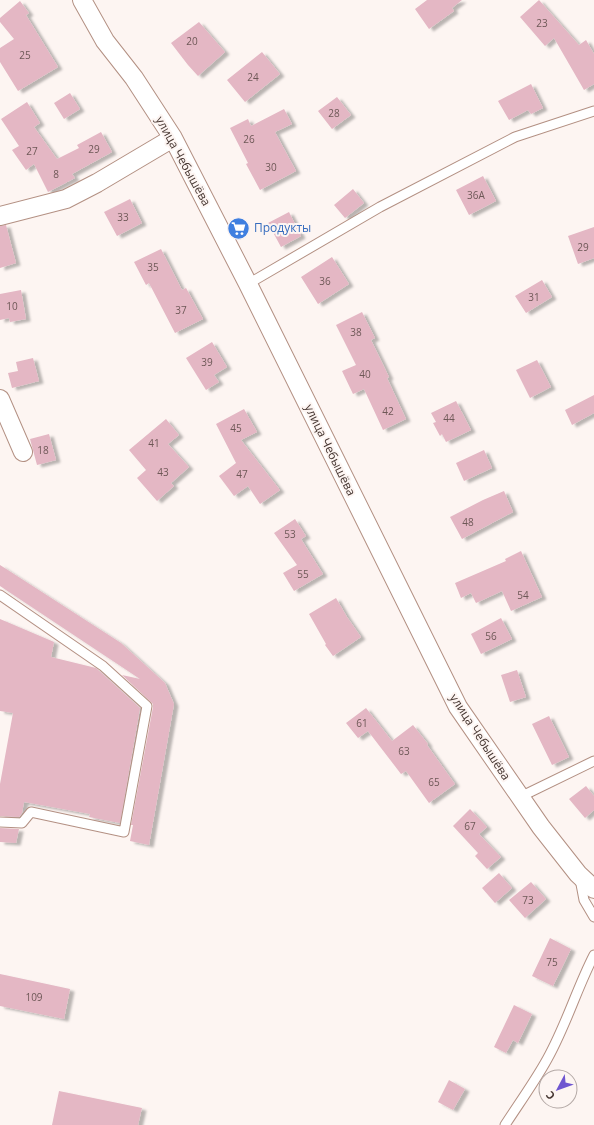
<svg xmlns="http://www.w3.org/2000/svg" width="594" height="1125" viewBox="0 0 594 1125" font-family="'Open Sans',sans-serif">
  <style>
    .building { fill: #e4b7c4; filter: url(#shadow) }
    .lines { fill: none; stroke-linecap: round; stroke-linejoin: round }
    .service-casing { stroke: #b39083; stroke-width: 11 }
    .minor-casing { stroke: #b39083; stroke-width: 20 }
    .service { stroke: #fff; stroke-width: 9 }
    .minor { stroke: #fff; stroke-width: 18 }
    .labels { text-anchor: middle; stroke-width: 4; stroke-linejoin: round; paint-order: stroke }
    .number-label { font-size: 10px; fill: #6e5857 }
    .street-label { font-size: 12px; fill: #473833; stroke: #fdf5f2 }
    .shop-label { font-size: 12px; fill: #366cbe; stroke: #fdf5f2; text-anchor: start }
  </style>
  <defs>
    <filter id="shadow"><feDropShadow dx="4.5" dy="2.5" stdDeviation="1" flood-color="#0004"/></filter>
  </defs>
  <rect width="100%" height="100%" fill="#fdf5f2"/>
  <!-- building -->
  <path class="building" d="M 427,0 L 462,0 L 452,8 L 454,11 L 429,29 L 415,9 Z
    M 539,0 L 579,45 L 586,40 L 594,54 L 594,84 L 584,90 L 554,38 L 545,46 L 520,17 Z
    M 20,1 L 29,13 L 26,15 L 58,67 L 18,91 L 0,62 L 0,48 L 14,39 L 0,22 L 0,18 Z
    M 199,22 L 225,52 L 198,76 L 188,65 L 171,43 Z
    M 262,52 L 280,74 L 245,102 L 227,80 Z
    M 531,84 L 543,108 L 531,114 L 528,110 L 509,120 L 498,101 Z
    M 70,93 L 80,109 L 64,119 L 54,103 Z
    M 337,97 L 351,115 L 332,129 L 318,111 Z
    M 27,102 L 40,123 L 34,127 L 57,159 L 79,148 L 77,145 L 101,132 L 112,152 L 72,174 L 75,178 L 48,192 L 34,164 L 26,170 L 12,150 L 19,146 L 1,119 Z
    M 284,109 L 292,124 L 275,132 L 296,171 L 260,190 L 246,164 L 248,163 L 230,128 L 248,119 L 251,126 Z
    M 483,176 L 496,201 L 469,215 L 456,190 Z
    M 353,189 L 364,203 L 345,218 L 334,205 Z
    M 130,199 L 142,223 L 117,236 L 104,212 Z
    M 289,212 L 301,236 L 281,247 L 268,223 Z
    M 6,225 L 16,263 L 0,268 L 0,226 Z
    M 594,227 L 594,258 L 578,264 L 568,236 Z
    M 161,249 L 182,290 L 186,288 L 203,319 L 175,333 L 149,283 L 146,285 L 134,262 Z
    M 332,257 L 349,284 L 318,304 L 301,277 Z
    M 542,280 L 552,297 L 526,313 L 515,296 Z
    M 21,290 L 26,319 L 10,322 L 9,318 L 0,320 L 0,294 Z
    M 362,312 L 375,338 L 371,340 L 389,377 L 387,378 L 406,419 L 383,430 L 364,389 L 353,394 L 342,371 L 356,365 L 336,325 Z
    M 212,342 L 227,367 L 214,375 L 219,382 L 206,390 L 186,358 Z
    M 33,358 L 39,381 L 12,388 L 8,373 L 18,371 L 16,362 Z
    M 537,360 L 551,387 L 530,398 L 516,370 Z
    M 594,395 L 594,413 L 572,425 L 565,410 Z
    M 456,401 L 471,430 L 446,442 L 442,434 L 440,436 L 433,423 L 436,422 L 431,413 Z
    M 244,409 L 257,432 L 241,440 L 280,490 L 260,504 L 248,486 L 234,496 L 219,476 L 236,463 L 216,424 Z
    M 166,419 L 179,435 L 168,444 L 189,467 L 171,483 L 174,486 L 157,501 L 137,478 L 146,470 L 129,450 Z
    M 49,434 L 56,460 L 37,465 L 30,439 Z
    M 484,450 L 492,468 L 464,481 L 456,463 Z
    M 504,491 L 513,512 L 462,539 L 450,517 L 483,500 Z
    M 295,519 L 306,536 L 301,539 L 323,574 L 294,591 L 283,573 L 297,565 L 274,533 Z
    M 521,551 L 542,597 L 511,611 L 502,591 L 476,603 L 471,593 L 461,598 L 455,583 L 506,561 L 505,559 Z
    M 0,565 L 121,643 L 165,683 L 174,704 L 149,845 L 130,841 L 133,825 L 131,825 L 153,707 L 153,704 L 122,675 L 140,679 L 0,586 Z
    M 336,598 L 347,617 L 361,637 L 333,656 L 325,645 L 326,644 L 309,614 Z
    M 501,618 L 512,639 L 481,654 L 471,634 Z
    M 0,619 L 54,642 L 51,657 L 96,668 L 140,708 L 120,823 L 89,817 L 90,814 L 24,802 L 22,813 L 19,817 L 0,816 L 0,784 L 13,713 L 0,711 Z
    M 517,670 L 526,697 L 510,702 L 501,675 Z
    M 366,708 L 392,741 L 413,725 L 428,744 L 427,745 L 455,784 L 429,803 L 406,771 L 401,774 L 368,731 L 358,738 L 346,723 Z
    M 549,716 L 569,757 L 552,765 L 532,724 Z
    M 586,786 L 594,796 L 594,810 L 585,818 L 569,799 Z
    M 470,809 L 487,827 L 479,834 L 501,857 L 487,869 L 475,856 L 478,853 L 453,826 Z
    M 0,828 L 19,829 L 16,843 L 0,842 Z
    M 499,873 L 512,888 L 495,903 L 482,888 Z
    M 531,882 L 546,899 L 525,918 L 509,900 Z
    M 550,938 L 571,949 L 553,986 L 532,976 Z
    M 0,974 L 70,989 L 64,1019 L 0,1006 Z
    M 514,1005 L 532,1014 L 518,1043 L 513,1040 L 506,1053 L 494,1047 Z
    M 449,1080 L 465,1089 L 453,1110 L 438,1102 Z
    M 59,1091 L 142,1108 L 138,1125 L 52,1125 Z"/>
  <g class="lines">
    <defs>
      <path id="service" d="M 248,284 L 380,207 L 515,137 L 594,111
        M 0,595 L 103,666 L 147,706 L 124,832 L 31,812 L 22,823 L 0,822
        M 520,797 L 594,761
        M 580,879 L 584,900 L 594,917
        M 505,1125 C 518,1105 533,1084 545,1063 C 565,1029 576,990 594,955"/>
      <path id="minor" d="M 82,0 L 105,41 L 134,78 L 173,138 L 248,284 L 458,707 L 541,827 L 578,874 L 594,889
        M 0,216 L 66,199 L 97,183 L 173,138
        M 0,399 L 23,452"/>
    </defs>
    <!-- service casing -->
    <use href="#service" class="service-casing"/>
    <!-- minor casing -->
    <use href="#minor" class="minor-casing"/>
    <!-- service -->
    <use href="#service" class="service"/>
    <!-- minor -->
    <use href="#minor" class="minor"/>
  </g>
  <!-- icons -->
  <defs>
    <symbol id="supermarket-disc" viewBox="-11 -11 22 22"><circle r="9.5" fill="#3f7fe0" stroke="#fdf5f2"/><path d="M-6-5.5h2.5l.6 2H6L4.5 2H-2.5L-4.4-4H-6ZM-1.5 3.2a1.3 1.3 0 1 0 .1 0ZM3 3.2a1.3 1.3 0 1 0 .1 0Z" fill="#fff"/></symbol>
  </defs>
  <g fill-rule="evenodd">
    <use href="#supermarket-disc" x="226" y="216" width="25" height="25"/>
  </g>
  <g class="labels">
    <!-- number labels -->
    <g class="number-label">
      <text x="542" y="27">23</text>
      <text x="192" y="45">20</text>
      <text x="25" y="59">25</text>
      <text x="253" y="81">24</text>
      <text x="334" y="117">28</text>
      <text x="249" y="143">26</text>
      <text x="94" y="153">29</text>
      <text x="32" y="155">27</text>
      <text x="271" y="171">30</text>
      <text x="56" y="178">8</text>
      <text x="476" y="199">36А</text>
      <text x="123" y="221">33</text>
      <text x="583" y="251">29</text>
      <text x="153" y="271">35</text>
      <text x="325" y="285">36</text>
      <text x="534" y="301">31</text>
      <text x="12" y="310">10</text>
      <text x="181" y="314">37</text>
      <text x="356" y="336">38</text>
      <text x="207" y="366">39</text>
      <text x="365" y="378">40</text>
      <text x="388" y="415">42</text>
      <text x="449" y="422">44</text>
      <text x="236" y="432">45</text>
      <text x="154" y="447">41</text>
      <text x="43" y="454">18</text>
      <text x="163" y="476">43</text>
      <text x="242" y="478">47</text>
      <text x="468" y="526">48</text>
      <text x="290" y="538">53</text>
      <text x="303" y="578">55</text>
      <text x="523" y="599">54</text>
      <text x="491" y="640">56</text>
      <text x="362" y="727">61</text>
      <text x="404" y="755">63</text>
      <text x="434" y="786">65</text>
      <text x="470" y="830">67</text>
      <text x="528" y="904">73</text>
      <text x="552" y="966">75</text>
      <text x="34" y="1001">109</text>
    </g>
    <!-- street labels -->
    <g class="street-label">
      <text transform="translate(183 161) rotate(61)" y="4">улица Чебышёва</text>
      <text transform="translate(330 450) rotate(64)" y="4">улица Чебышёва</text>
      <text transform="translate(480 737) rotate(57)" y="4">улица Чебышёва</text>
    </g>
    <!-- shop labels -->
    <g class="shop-label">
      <text x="254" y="232">Продукты</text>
    </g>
  </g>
  <!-- north arrow -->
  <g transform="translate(558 1089) rotate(229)"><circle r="19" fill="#fdf5f2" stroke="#b4a9a6"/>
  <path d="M0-3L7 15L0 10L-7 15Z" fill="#6f56d0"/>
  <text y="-6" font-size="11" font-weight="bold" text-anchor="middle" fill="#473833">С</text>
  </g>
</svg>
